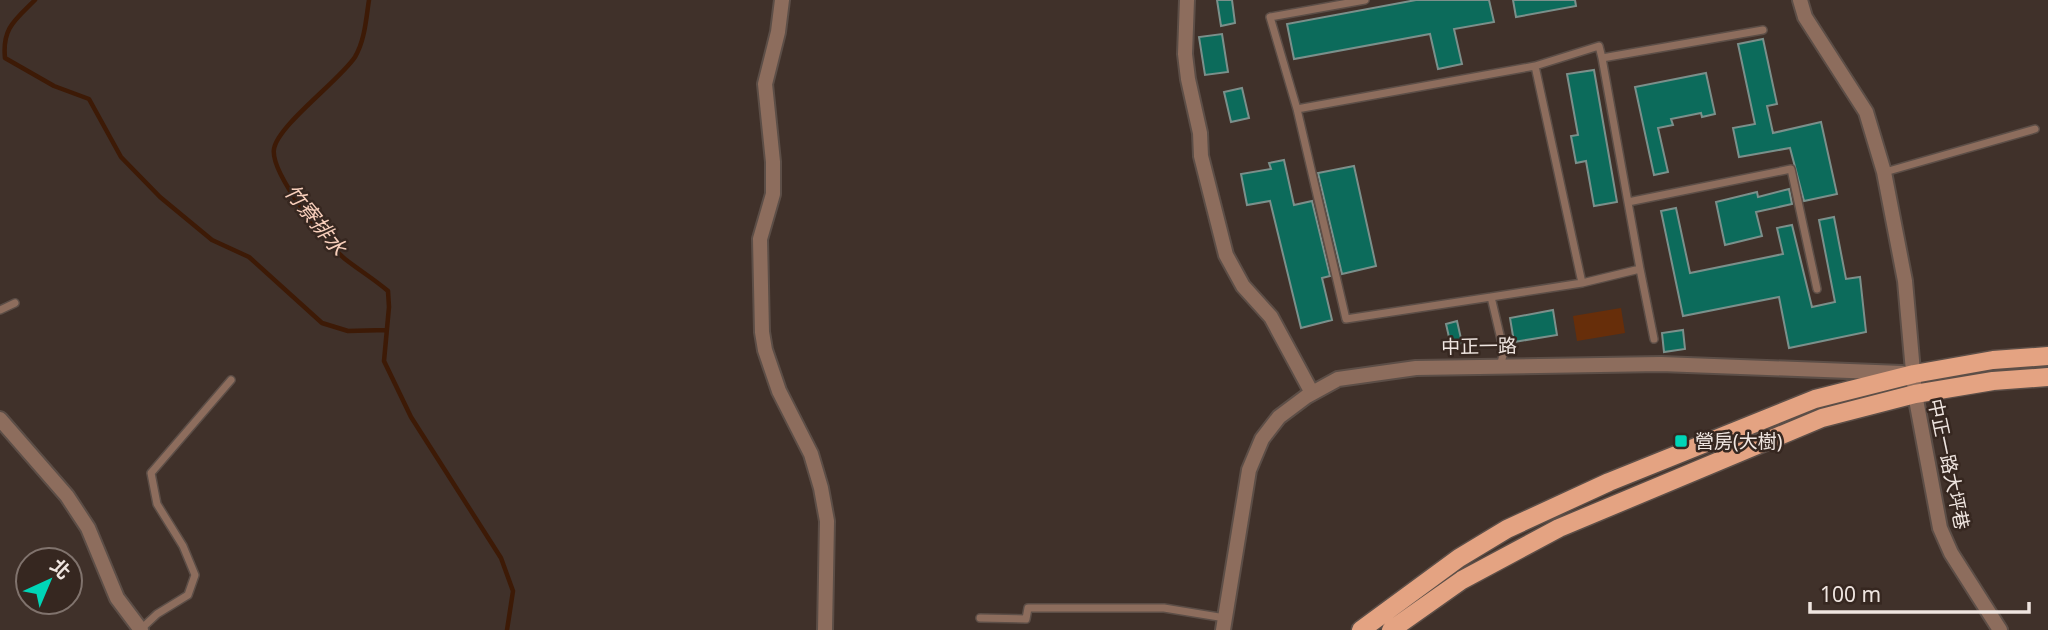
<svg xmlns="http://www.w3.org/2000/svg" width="2048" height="630" viewBox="0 0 2048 630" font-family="'Noto Sans','Noto Sans TC',sans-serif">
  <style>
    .green { fill: #672e0a }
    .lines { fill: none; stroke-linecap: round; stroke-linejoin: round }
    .stream { stroke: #3d1a06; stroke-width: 4.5 }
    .building { fill: #0c6b5b; stroke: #7b908b; stroke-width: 2 }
    .lane-casing { stroke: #5c4e47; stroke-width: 10 }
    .street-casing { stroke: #5c4e47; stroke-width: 18 }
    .primary-casing { stroke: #5c4e47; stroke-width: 21 }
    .lane { stroke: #8d6d5d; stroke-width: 7 }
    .street { stroke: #8d6d5d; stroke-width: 14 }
    .primary { stroke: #e4a382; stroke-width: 18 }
    .poi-dot { fill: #00d5b7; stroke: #362720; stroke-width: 2.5 }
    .labels { text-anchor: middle; stroke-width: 5; stroke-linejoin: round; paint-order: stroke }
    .street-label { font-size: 19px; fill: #efe5e0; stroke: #362720 }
    .poi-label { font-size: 19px; fill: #efe5e0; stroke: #362720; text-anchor: start }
    .water-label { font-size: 21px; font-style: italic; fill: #f8cfbb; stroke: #362720 }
  </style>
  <rect width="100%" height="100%" fill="#40312a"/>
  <!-- green -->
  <path class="green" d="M 1621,308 L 1625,333 L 1577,341 L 1573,316 Z"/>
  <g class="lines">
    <!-- stream -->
    <path class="stream" d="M 35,0 C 15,20 2,28 5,58 L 54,86 L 89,99 L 121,157 L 160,197 L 212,240 L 249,257 L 322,323 L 348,331 L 386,330
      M 369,0 C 366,19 365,40 355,57 C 340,80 278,125 274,149 C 270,173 326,243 345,259 C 359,270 374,279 388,291 L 389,307 L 384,361 L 411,417 L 501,558 L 513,591 L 507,630"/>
  </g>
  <!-- building -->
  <path class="building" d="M 1217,0 L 1232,0 L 1235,23 L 1221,26 Z
    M 1416,0 L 1489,0 L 1494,22 L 1454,29 L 1462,64 L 1438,69 L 1430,34 L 1294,59 L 1287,24 Z
    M 1513,0 L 1575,0 L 1576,6 L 1516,17 Z
    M 1222,34 L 1228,72 L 1205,75 L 1199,37 Z
    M 1763,39 L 1777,104 L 1767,106 L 1773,133 L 1821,122 L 1837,194 L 1804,201 L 1790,148 L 1739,157 L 1733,128 L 1755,124 L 1738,44 Z
    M 1594,70 L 1617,202 L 1594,206 L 1586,161 L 1576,163 L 1571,136 L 1578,135 L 1567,74 Z
    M 1706,73 L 1715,114 L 1702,117 L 1701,113 L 1671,119 L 1673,125 L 1658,128 L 1668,172 L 1654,175 L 1635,87 Z
    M 1242,88 L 1249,118 L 1231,122 L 1224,92 Z
    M 1284,160 L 1294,205 L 1312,201 L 1330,276 L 1322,278 L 1332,320 L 1301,328 L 1270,201 L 1247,205 L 1241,174 L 1271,169 L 1269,163 Z
    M 1354,166 L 1376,266 L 1342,274 L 1318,173 Z
    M 1789,189 L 1792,204 L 1756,212 L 1762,236 L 1725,245 L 1716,202 L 1757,192 L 1758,197 Z
    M 1676,208 L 1690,273 L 1783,254 L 1777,228 L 1792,225 L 1812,307 L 1835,302 L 1819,220 L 1834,217 L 1846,279 L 1860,277 L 1866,332 L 1789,348 L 1779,297 L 1683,316 L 1661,211 Z
    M 1553,310 L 1557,335 L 1514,342 L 1510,318 Z
    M 1457,321 L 1462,343 L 1451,346 L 1446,324 Z
    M 1683,330 L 1685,349 L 1664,352 L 1662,333 Z"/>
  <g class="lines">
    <defs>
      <path id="lane" d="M 1602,58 L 1763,30
        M 1535,66 L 1599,46 L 1602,58 L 1640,269 L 1582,283
        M 1297,109 L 1270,17 L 1365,0
        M 1885,172 L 2035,129
        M 1628,202 L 1791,169 L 1817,289
        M 1640,269 L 1654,339
        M 1491,297 L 1346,319 L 1297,109 L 1535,66 L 1582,283 L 1491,297 L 1504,352 L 1500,366
        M 0,310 L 15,303
        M 980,618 L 1026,619 L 1028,608 L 1164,608 L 1225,618
        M 141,629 L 157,614 L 188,595 L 195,575 L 183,546 L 157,504 L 151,473 L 231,380"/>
      <path id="street" d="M 782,0 L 778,32 L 765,84 L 773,162 L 773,194 L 760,239 L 762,332 L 765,350 L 779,391 L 811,454 L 821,488 L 827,521 L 825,630
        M 1187,0 L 1185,54 L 1188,79 L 1200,133 L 1201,156 L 1226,255 L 1243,286 L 1271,317 L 1312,393
        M 1800,0 L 1805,17 L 1866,112 L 1884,172 L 1905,281 L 1915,394 L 1940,528 L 1951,553 L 2000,630
        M 0,419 L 67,496 L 88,528 L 117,598 L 141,630
        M 1223,630 L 1249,470 L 1262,439 L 1279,417 L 1307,396 L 1338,379 L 1416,368 L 1661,364 L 1902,373"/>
      <path id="primary" d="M 1361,630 L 1459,558 L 1507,529 L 1609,482 L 1815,399 L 1914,374 L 1993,360 L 2048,356
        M 1391,630 L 1462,580 L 1559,528 L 1822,418 L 1915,394 L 1993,381 L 2048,377"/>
    </defs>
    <!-- lane casing -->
    <use href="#lane" class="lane-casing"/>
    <!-- street casing -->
    <use href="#street" class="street-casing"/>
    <!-- primary casing -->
    <use href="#primary" class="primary-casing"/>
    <!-- lane -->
    <use href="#lane" class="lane"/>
    <!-- street -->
    <use href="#street" class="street"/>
    <!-- primary -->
    <use href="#primary" class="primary"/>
  </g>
  <!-- markers -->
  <rect class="poi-dot" x="1674" y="434" width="14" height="14" rx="3.5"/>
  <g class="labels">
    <!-- street labels -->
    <g class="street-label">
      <text transform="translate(1479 346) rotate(-1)" y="7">中正一路</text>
      <text transform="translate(1949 464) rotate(78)" y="7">中正一路大坪巷</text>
    </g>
    <!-- poi labels -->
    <g class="poi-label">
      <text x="1695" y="448">營房(大樹)</text>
    </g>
    <!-- water labels -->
    <g class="water-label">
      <text transform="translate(315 220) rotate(51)" y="7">竹寮排水</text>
    </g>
  </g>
  <!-- north arrow -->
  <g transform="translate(49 581) rotate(44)"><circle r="33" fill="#362720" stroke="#80736d" stroke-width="2"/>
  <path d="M0-5L12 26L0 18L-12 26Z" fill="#00d5b7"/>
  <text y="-10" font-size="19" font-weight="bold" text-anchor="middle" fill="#efe5e0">北</text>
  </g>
  <!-- scale -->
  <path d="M1810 602v10h219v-10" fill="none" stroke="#efe5e0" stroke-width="3.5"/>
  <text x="1820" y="602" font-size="21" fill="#efe5e0" stroke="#362720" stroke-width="5" paint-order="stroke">100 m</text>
</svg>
